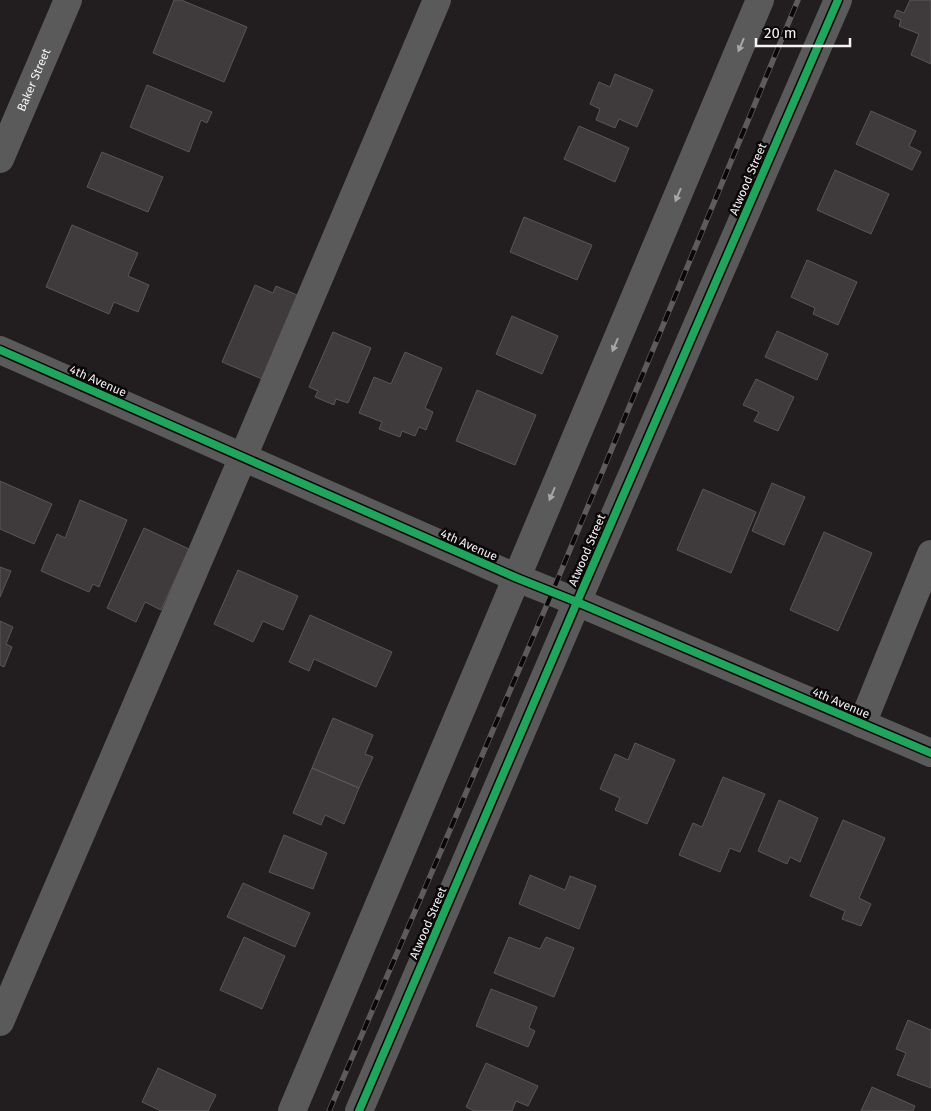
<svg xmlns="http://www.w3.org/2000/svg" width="931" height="1111" viewBox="0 0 931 1111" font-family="'Fira Sans',sans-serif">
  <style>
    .building { fill: #3f3b3d; stroke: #5a5657 }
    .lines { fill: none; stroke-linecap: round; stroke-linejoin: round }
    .minor { stroke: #5a5a5a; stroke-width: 28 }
    .rail-casing { stroke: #5e5b5b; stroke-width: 5.5 }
    .rail { stroke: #0a0708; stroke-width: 4; stroke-dasharray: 11; stroke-linecap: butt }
    .cycleway-casing { stroke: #0a0708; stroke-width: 11 }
    .cycleway { stroke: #20a55d; stroke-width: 8 }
    .oneway { fill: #a8a6a6 }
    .labels { text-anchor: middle; stroke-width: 5; stroke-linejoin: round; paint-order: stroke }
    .street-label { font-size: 12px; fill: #f7f2f3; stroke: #0a0708 }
  </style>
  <rect width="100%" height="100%" fill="#221d1f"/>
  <!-- building -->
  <path class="building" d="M 174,0 L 181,0 L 247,27 L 224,82 L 153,53 Z
    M 910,0 L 931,0 L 931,64 L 911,55 L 919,34 L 899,26 L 901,20 L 894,17 L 897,10 L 904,13 Z
    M 615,74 L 653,90 L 637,127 L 619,119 L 615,128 L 596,120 L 600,109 L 590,104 L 599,82 L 610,87 Z
    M 147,85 L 212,112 L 207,123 L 201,120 L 189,152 L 130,127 Z
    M 871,111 L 916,131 L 909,146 L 921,152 L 912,170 L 856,144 Z
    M 579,126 L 629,148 L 615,182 L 564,159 Z
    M 102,152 L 163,177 L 148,212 L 87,187 Z
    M 835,170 L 889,194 L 871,234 L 817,210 Z
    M 524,217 L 592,245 L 577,280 L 510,252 Z
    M 72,225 L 138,253 L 128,276 L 149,285 L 138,312 L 114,302 L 109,314 L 46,287 Z
    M 807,260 L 857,282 L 838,325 L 813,314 L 815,308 L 791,297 Z
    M 255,285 L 273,293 L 276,286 L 304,298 L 262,379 L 222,362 Z
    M 512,316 L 558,336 L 542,374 L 496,354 Z
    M 777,331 L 828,354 L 817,380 L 765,357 Z
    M 333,332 L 371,348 L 348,403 L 336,399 L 334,405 L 315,397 L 318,391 L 309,387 Z
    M 405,352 L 442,368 L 425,408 L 433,412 L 426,430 L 419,427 L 415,436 L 402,431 L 400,437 L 379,429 L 382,422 L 359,413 L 374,377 L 391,384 Z
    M 756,379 L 794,397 L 778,431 L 754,421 L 759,412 L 743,405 Z
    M 477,390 L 536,415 L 515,465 L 456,441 Z
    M 0,481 L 52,504 L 34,544 L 0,529 Z
    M 772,483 L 805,497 L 784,545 L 752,531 Z
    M 703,489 L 756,512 L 731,573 L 677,550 Z
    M 80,500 L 127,520 L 99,587 L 93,584 L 89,592 L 41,571 L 57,534 L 65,538 Z
    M 144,528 L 189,549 L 161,610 L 145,602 L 136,622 L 107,608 Z
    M 824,532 L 872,553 L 838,631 L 790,610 Z
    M 0,567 L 11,571 L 0,597 Z
    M 238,570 L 298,596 L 283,630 L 263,621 L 253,642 L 214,624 Z
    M 310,615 L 392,652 L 376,687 L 314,659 L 309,671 L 289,662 Z
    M 0,621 L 13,627 L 6,644 L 12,647 L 4,667 L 0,665 Z
    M 333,718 L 373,735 L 365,754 L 373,757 L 359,788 L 312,768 Z
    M 635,743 L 675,760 L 647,824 L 615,810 L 620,798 L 600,789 L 615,754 L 628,760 Z
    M 312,768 L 359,788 L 344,824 L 325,815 L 321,825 L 293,813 Z
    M 723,777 L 765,794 L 740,852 L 730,848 L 720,872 L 679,855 L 693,823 L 702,827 Z
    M 779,800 L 818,818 L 800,862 L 790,857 L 787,864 L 758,851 Z
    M 843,820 L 885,838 L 859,898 L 871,904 L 861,926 L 842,919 L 845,911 L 810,896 Z
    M 284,835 L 327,853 L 313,889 L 269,872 Z
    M 530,875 L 565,890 L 570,876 L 596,886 L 579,929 L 519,904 Z
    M 243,883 L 310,913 L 295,947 L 227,917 Z
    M 244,937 L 285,956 L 262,1009 L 220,990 Z
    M 509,937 L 540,949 L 546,937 L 574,948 L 554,997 L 494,973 Z
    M 491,989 L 537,1007 L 529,1028 L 535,1031 L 528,1047 L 476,1026 Z
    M 908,1020 L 931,1030 L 931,1088 L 897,1075 L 906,1053 L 896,1049 Z
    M 486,1063 L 538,1086 L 528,1106 L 516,1101 L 512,1111 L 474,1111 L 466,1107 Z
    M 158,1068 L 216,1095 L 208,1111 L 161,1111 L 142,1102 Z
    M 872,1087 L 915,1106 L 913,1111 L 861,1111 Z"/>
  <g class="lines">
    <!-- minor -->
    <g class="minor">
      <path id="s1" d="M 0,159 L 68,0"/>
      <path d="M 0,350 L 517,578 L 577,602 L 931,753"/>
      <path d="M 862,724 L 931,554"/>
      <path d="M 0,1022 L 243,457 L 437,0"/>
      <path d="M 292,1111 L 760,0"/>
      <path d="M 359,1111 L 577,602 L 838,0"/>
    </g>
    <defs>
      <path id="rail" d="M 329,1111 L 552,593 L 798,0"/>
    </defs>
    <!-- rail casing -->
    <use href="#rail" class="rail-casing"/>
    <!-- rail -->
    <use href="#rail" class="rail"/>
    <defs>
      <path id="cycleway" d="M 0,350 L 517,578 L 577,602 L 931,753
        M 359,1111 L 577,602 L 838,0"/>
    </defs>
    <!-- cycleway casing -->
    <use href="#cycleway" class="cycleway-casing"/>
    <!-- cycleway -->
    <use href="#cycleway" class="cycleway"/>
  </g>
  <!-- one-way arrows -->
  <defs><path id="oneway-solid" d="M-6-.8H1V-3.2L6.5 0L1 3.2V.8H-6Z" transform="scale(1.25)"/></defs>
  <g class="oneway">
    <use href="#oneway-solid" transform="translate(741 45) rotate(113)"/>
    <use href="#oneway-solid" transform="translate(678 195) rotate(113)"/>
    <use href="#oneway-solid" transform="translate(615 345) rotate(113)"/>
    <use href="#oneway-solid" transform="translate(552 494) rotate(113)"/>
  </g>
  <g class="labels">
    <!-- street labels -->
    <g class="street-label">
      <text dy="4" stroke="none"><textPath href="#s1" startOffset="86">Baker Street</textPath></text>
      <text transform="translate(748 179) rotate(-67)" y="4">Atwood Street</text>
      <text transform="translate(98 381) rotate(24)" y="4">4th Avenue</text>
      <text transform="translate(469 545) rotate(24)" y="4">4th Avenue</text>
      <text transform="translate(587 550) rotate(-67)" y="4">Atwood Street</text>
      <text transform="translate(841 703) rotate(23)" y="4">4th Avenue</text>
      <text transform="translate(428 923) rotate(-67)" y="4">Atwood Street</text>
    </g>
  </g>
  <!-- scale -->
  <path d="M756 38v8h94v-8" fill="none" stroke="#f7f2f3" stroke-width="2.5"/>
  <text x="764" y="38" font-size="15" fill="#f7f2f3" stroke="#0a0708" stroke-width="4" paint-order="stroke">20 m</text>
</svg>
